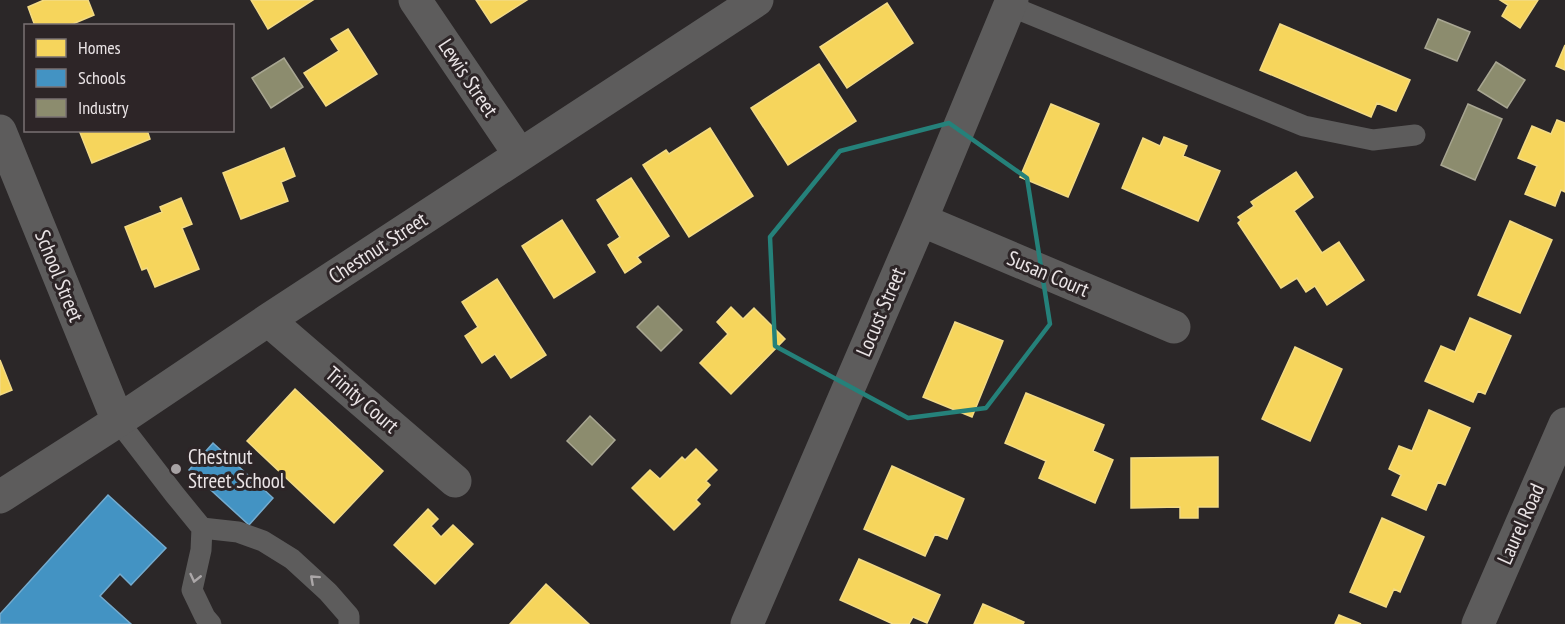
<svg xmlns="http://www.w3.org/2000/svg" width="1565" height="624" viewBox="0 0 1565 624" font-family="'PT Sans Narrow',sans-serif">
  <style>
    .homes { fill: #f6d55c; stroke: #f2da85; stroke-width: 1.5 }
    .schools { fill: #4393c3; stroke: #75abce; stroke-width: 1.5 }
    .industry { fill: #8c8c6e; stroke: #a8a692; stroke-width: 1.5 }
    .lines { fill: none; stroke-linecap: round; stroke-linejoin: round }
    .service { stroke: #5d5c5c; stroke-width: 21 }
    .minor { stroke: #5d5c5c; stroke-width: 33 }
    .oneway { stroke: #aba7a8 }
    .marked { fill: none; stroke: #25817a; stroke-width: 4.5; stroke-linejoin: round }
    .poi-dot { fill: #a7a2a4; stroke: #2d2527; stroke-width: 2 }
    .labels { text-anchor: middle; stroke-width: 6; stroke-linejoin: round; paint-order: stroke }
    .street-label { font-size: 21px; fill: #eae4e6; stroke: #2d2527 }
    .poi-label { font-size: 21px; fill: #eae4e6; stroke: #2d2527; text-anchor: start }
  </style>
  <rect width="100%" height="100%" fill="#2b2728"/>
  <!-- homes -->
  <path class="homes" d="M 44,0 L 88,0 L 94,15 L 68,26 L 35,26 L 28,7 Z
    M 251,0 L 313,0 L 268,29 Z
    M 476,0 L 527,0 L 491,23 Z
    M 1500,0 L 1538,0 L 1520,28 L 1502,16 L 1508,5 Z
    M 887,3 L 913,43 L 847,88 L 820,47 Z
    M 1280,24 L 1410,80 L 1396,111 L 1377,103 L 1371,117 L 1260,70 Z
    M 348,29 L 377,74 L 326,106 L 304,73 L 339,51 L 331,39 Z
    M 1565,45 L 1565,70 L 1556,66 Z
    M 819,64 L 856,121 L 788,165 L 751,108 Z
    M 1051,104 L 1099,124 L 1068,197 L 1020,177 Z
    M 1557,120 L 1565,123 L 1565,192 L 1561,190 L 1555,206 L 1525,194 L 1537,166 L 1518,158 L 1532,126 L 1551,134 Z
    M 710,128 L 753,196 L 689,237 L 643,165 L 666,150 L 669,154 Z
    M 79,130 L 147,130 L 150,139 L 92,163 Z
    M 1164,137 L 1187,146 L 1183,156 L 1220,171 L 1198,221 L 1122,188 L 1143,138 L 1160,146 Z
    M 284,148 L 295,176 L 281,182 L 288,201 L 241,219 L 223,173 Z
    M 1296,172 L 1313,197 L 1294,211 L 1322,253 L 1339,242 L 1364,280 L 1327,305 L 1315,286 L 1306,292 L 1297,278 L 1281,288 L 1238,223 L 1241,220 L 1238,217 L 1254,206 L 1251,202 Z
    M 631,178 L 669,236 L 637,257 L 641,262 L 625,273 L 608,245 L 620,237 L 597,200 Z
    M 181,198 L 192,224 L 182,228 L 199,269 L 155,287 L 147,268 L 142,270 L 125,227 L 162,212 L 160,207 Z
    M 562,220 L 595,272 L 554,298 L 522,246 Z
    M 1510,221 L 1552,240 L 1520,313 L 1478,295 Z
    M 497,279 L 546,355 L 511,378 L 495,354 L 482,363 L 465,336 L 478,327 L 462,302 Z
    M 731,307 L 743,319 L 754,308 L 785,339 L 731,394 L 700,363 L 728,334 L 717,322 Z
    M 1470,318 L 1511,336 L 1485,394 L 1478,391 L 1473,402 L 1425,381 L 1441,346 L 1455,352 Z
    M 955,322 L 1003,341 L 972,417 L 923,397 Z
    M 1295,347 L 1342,369 L 1310,441 L 1262,419 Z
    M 0,360 L 12,390 L 0,395 Z
    M 295,389 L 383,471 L 334,523 L 247,441 Z
    M 1026,393 L 1104,425 L 1093,451 L 1113,460 L 1095,503 L 1039,478 L 1046,461 L 1005,443 Z
    M 1429,410 L 1470,428 L 1445,485 L 1438,482 L 1426,510 L 1392,495 L 1401,475 L 1389,469 L 1399,446 L 1412,451 Z
    M 696,449 L 717,470 L 706,481 L 710,485 L 696,500 L 700,504 L 674,530 L 632,488 L 650,470 L 660,479 L 682,457 L 685,460 Z
    M 1218,457 L 1218,507 L 1198,507 L 1198,518 L 1180,518 L 1180,507 L 1131,508 L 1131,458 Z
    M 892,466 L 964,499 L 947,539 L 935,534 L 925,556 L 864,529 Z
    M 428,509 L 438,519 L 431,526 L 441,537 L 453,525 L 473,544 L 435,584 L 394,545 Z
    M 1382,518 L 1424,537 L 1400,592 L 1394,589 L 1386,607 L 1350,592 Z
    M 859,559 L 940,595 L 927,623 L 913,617 L 909,624 L 893,624 L 840,600 Z
    M 546,584 L 589,624 L 510,624 Z
    M 983,604 L 1024,622 L 1023,624 L 974,624 Z
    M 1339,615 L 1361,624 L 1335,624 Z"/>
  <!-- schools -->
  <path class="schools" d="M 213,443 L 273,498 L 249,525 L 189,470 Z
    M 108,495 L 166,548 L 131,585 L 120,574 L 100,596 L 131,624 L 0,624 L 0,614 Z"/>
  <!-- industry -->
  <path class="industry" d="M 1438,19 L 1470,32 L 1457,61 L 1425,48 Z
    M 284,58 L 303,87 L 271,108 L 252,78 Z
    M 1496,62 L 1525,80 L 1507,108 L 1478,90 Z
    M 1468,104 L 1502,119 L 1475,180 L 1441,165 Z
    M 658,306 L 682,330 L 661,351 L 637,327 Z
    M 590,416 L 615,440 L 592,465 L 567,441 Z"/>
  <g class="lines">
    <!-- service -->
    <path class="service" d="M 1010,6 L 1304,126 L 1373,140 L 1415,135
      M 118,421 L 175,495 L 202,528 L 238,532 L 263,541 L 292,559 L 328,592 L 349,616 L 349,624
      M 202,528 L 201,550 L 192,590 L 205,617 L 211,624"/>
    <!-- minor -->
    <path class="minor" d="M 415,0 L 520,155
      M 0,131 L 118,421
      M 921,220 L 1174,327
      M 268,320 L 455,481
      M 0,497 L 118,421 L 268,320 L 757,0
      M 747,624 L 921,220 L 1012,0
      M 1478,624 L 1565,424"/>
  </g>
  <!-- one-way arrows -->
  <defs><path id="oneway-chevron" d="M-2-3.5L2.5 0L-2 3.5" fill="none" stroke-width="1.6" stroke-linecap="round" stroke-linejoin="round" transform="scale(1.5)"/></defs>
  <g class="oneway">
    <use href="#oneway-chevron" transform="translate(195 578) rotate(103)"/>
    <use href="#oneway-chevron" transform="translate(314 579) rotate(-138)"/>
  </g>
  <!-- marked area -->
  <path class="marked" d="M 949,123 L 1027,178 L 1050,324 L 986,408 L 908,418 L 775,346 L 770,237 L 840,151 Z"/>
  <!-- markers -->
  <circle class="poi-dot" cx="176" cy="469" r="6"/>
  <g class="labels">
    <!-- street labels -->
    <g class="street-label">
      <text transform="translate(468 78) rotate(56)" y="7">Lewis Street</text>
      <text transform="translate(378 248) rotate(-33)" y="7">Chestnut Street</text>
      <text transform="translate(1048 274) rotate(23)" y="7">Susan Court</text>
      <text transform="translate(59 276) rotate(68)" y="7">School Street</text>
      <text transform="translate(881 312) rotate(-67)" y="7">Locust Street</text>
      <text transform="translate(362 400) rotate(41)" y="7">Trinity Court</text>
      <text transform="translate(1521 524) rotate(-66)" y="7">Laurel Road</text>
    </g>
    <!-- poi labels -->
    <g class="poi-label">
      <text x="188" y="464">Chestnut<tspan x="188" dy="24">Street School</tspan></text>
    </g>
  </g>
  <!-- legend -->
  <rect x="24" y="24" width="210" height="108" fill="#2d2527" stroke="#797173" stroke-width="1.5"/>
  <rect x="36" y="39" width="30" height="18" fill="#f6d55c" stroke="#797173" stroke-width="1.5"/>
  <text x="78" y="54" font-size="18" fill="#eae4e6">Homes</text>
  <rect x="36" y="69" width="30" height="18" fill="#4393c3" stroke="#797173" stroke-width="1.5"/>
  <text x="78" y="84" font-size="18" fill="#eae4e6">Schools</text>
  <rect x="36" y="99" width="30" height="18" fill="#8c8c6e" stroke="#797173" stroke-width="1.5"/>
  <text x="78" y="114" font-size="18" fill="#eae4e6">Industry</text>
</svg>
